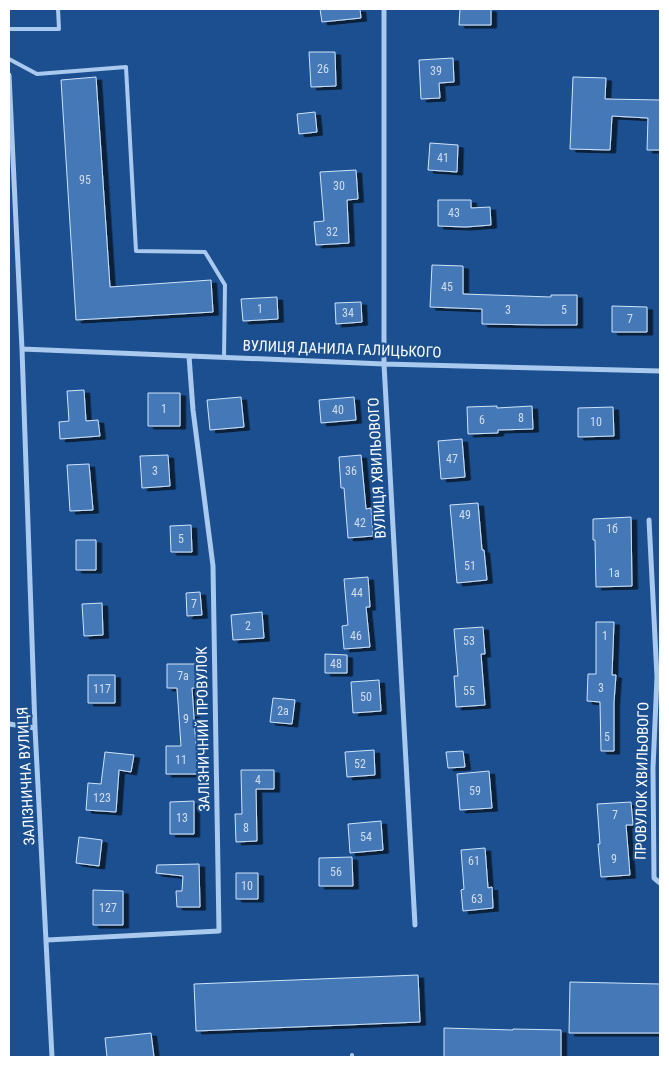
<svg xmlns="http://www.w3.org/2000/svg" width="669" height="1066" viewBox="0 0 669 1066" font-family="'Roboto Condensed',sans-serif">
  <style>
    .building { fill: #4478b7; stroke: #cfe3fa; filter: url(#shadow) }
    .lines { fill: none; stroke-linecap: round; stroke-linejoin: round }
    .service { stroke: #a9c9ee; stroke-width: 4 }
    .minor { stroke: #a9c9ee; stroke-width: 5 }
    .labels { text-anchor: middle; stroke-width: 4.5; stroke-linejoin: round; paint-order: stroke }
    .number-label { font-size: 12px; fill: #d0dded }
    .street-label { font-size: 15px; fill: #fff; stroke: #1b4f8f }
  </style>
  <defs>
    <filter id="shadow"><feDropShadow dx="5.5" dy="3" stdDeviation="0" flood-color="#0009"/></filter>
  </defs>
  <rect width="100%" height="100%" fill="#1b4f8f"/>
  <!-- building -->
  <path class="building" d="M 320,9 L 360,9 L 361,18 L 322,22 Z
    M 460,9 L 491,9 L 491,25 L 459,25 Z
    M 309,52 L 335,52 L 336,86 L 311,87 Z
    M 453,58 L 454,82 L 439,83 L 440,98 L 421,99 L 419,60 Z
    M 96,77 L 110,287 L 211,280 L 213,312 L 76,320 L 61,80 Z
    M 573,77 L 606,78 L 605,99 L 660,100 L 660,150 L 647,150 L 648,118 L 612,116 L 610,150 L 570,149 Z
    M 315,112 L 317,132 L 299,134 L 297,114 Z
    M 430,143 L 458,145 L 457,172 L 428,170 Z
    M 356,170 L 358,199 L 347,200 L 349,243 L 316,245 L 314,222 L 324,221 L 320,172 Z
    M 438,200 L 471,200 L 471,208 L 490,207 L 491,225 L 466,227 L 438,226 Z
    M 432,265 L 463,266 L 463,294 L 551,297 L 551,295 L 577,295 L 577,325 L 542,325 L 482,324 L 482,309 L 430,307 Z
    M 277,297 L 278,319 L 243,321 L 241,299 Z
    M 361,302 L 362,322 L 336,324 L 335,303 Z
    M 612,306 L 647,307 L 647,332 L 612,332 Z
    M 84,390 L 86,421 L 98,420 L 100,436 L 60,439 L 59,422 L 69,421 L 67,391 Z
    M 148,393 L 180,393 L 180,426 L 148,426 Z
    M 241,397 L 244,427 L 210,430 L 207,400 Z
    M 354,397 L 356,420 L 321,423 L 319,400 Z
    M 497,406 L 497,408 L 532,406 L 533,429 L 498,430 L 498,433 L 468,434 L 467,407 Z
    M 613,407 L 614,436 L 578,437 L 578,408 Z
    M 462,439 L 465,477 L 441,479 L 438,441 Z
    M 168,455 L 170,486 L 142,488 L 140,456 Z
    M 361,455 L 366,509 L 371,508 L 373,536 L 348,538 L 344,488 L 341,488 L 339,457 Z
    M 89,464 L 93,510 L 70,511 L 67,465 Z
    M 478,503 L 482,550 L 484,550 L 487,580 L 457,583 L 450,505 Z
    M 631,517 L 632,586 L 596,587 L 595,540 L 593,540 L 593,519 Z
    M 191,525 L 192,552 L 171,552 L 170,526 Z
    M 76,540 L 96,540 L 96,570 L 76,570 Z
    M 368,577 L 370,607 L 366,607 L 370,647 L 344,649 L 342,626 L 348,625 L 344,579 Z
    M 200,592 L 202,615 L 187,616 L 186,593 Z
    M 102,603 L 103,635 L 84,636 L 82,604 Z
    M 262,612 L 264,638 L 233,640 L 231,615 Z
    M 596,622 L 614,622 L 612,675 L 616,675 L 614,702 L 614,751 L 601,751 L 600,702 L 587,701 L 588,674 L 596,674 Z
    M 483,627 L 485,654 L 481,654 L 485,705 L 456,707 L 454,676 L 458,676 L 454,629 Z
    M 325,654 L 347,655 L 347,673 L 325,673 Z
    M 167,664 L 199,664 L 199,688 L 192,688 L 196,746 L 197,746 L 197,774 L 166,774 L 166,746 L 181,746 L 177,688 L 167,688 Z
    M 88,675 L 115,675 L 115,703 L 88,703 Z
    M 379,680 L 381,711 L 353,713 L 351,682 Z
    M 273,698 L 295,700 L 292,724 L 270,722 Z
    M 374,750 L 375,775 L 347,777 L 345,752 Z
    M 463,751 L 465,767 L 448,768 L 446,752 Z
    M 105,752 L 134,755 L 131,772 L 119,770 L 116,812 L 86,810 L 88,783 L 101,784 Z
    M 241,770 L 274,770 L 274,789 L 256,789 L 257,841 L 236,842 L 235,814 L 242,814 Z
    M 489,771 L 492,808 L 460,810 L 457,774 Z
    M 194,801 L 194,834 L 170,834 L 170,802 Z
    M 631,802 L 633,825 L 626,825 L 630,875 L 601,877 L 598,844 L 600,844 L 597,804 Z
    M 381,821 L 383,850 L 350,853 L 348,824 Z
    M 79,837 L 102,840 L 99,866 L 76,863 Z
    M 485,848 L 488,888 L 492,887 L 493,908 L 463,911 L 461,890 L 464,889 L 461,850 Z
    M 352,857 L 353,886 L 319,886 L 319,858 Z
    M 199,864 L 200,907 L 177,907 L 176,891 L 182,891 L 183,876 L 156,873 L 157,865 Z
    M 236,873 L 258,873 L 258,899 L 236,899 Z
    M 93,890 L 123,891 L 123,925 L 93,925 Z
    M 418,975 L 420,1022 L 196,1031 L 194,984 Z
    M 570,982 L 660,984 L 660,1033 L 569,1033 Z
    M 444,1028 L 513,1030 L 513,1029 L 561,1030 L 561,1057 L 444,1057 Z
    M 151,1033 L 154,1057 L 107,1057 L 105,1038 Z"/>
  <g class="lines">
    <!-- service -->
    <path class="service" d="M 9,29 L 59,29 L 58,9
      M 9,59 L 37,74 L 126,67 L 136,251 L 205,252 L 225,285 L 224,357
      M 352,1055 L 352,1057"/>
    <!-- minor -->
    <path class="minor" d="M 384,9 L 384,364 L 415,925
      M 9,75 L 22,349 L 35,728 L 52,1057
      M 22,349 L 384,364 L 660,371
      M 649,520 L 657,677 L 653,768 L 654,878 L 660,883
      M 9,724 L 35,728
      M 47,940 L 219,931 L 213,566 L 193,410 L 189,356"/>
  </g>
  <g class="labels">
    <!-- number labels -->
    <g class="number-label">
      <text x="323" y="73">26</text>
      <text x="436" y="75">39</text>
      <text x="443" y="162">41</text>
      <text x="85" y="184">95</text>
      <text x="339" y="190">30</text>
      <text x="454" y="217">43</text>
      <text x="332" y="236">32</text>
      <text x="447" y="291">45</text>
      <text x="260" y="313">1</text>
      <text x="508" y="314">3</text>
      <text x="564" y="314">5</text>
      <text x="348" y="317">34</text>
      <text x="630" y="323">7</text>
      <text x="164" y="413">1</text>
      <text x="338" y="414">40</text>
      <text x="521" y="422">8</text>
      <text x="482" y="424">6</text>
      <text x="596" y="426">10</text>
      <text x="452" y="463">47</text>
      <text x="155" y="475">3</text>
      <text x="351" y="475">36</text>
      <text x="465" y="519">49</text>
      <text x="360" y="527">42</text>
      <text x="612" y="533">1б</text>
      <text x="181" y="543">5</text>
      <text x="470" y="570">51</text>
      <text x="614" y="577">1а</text>
      <text x="357" y="597">44</text>
      <text x="194" y="608">7</text>
      <text x="248" y="630">2</text>
      <text x="356" y="640">46</text>
      <text x="605" y="640">1</text>
      <text x="469" y="645">53</text>
      <text x="336" y="668">48</text>
      <text x="183" y="680">7а</text>
      <text x="601" y="692">3</text>
      <text x="102" y="693">117</text>
      <text x="469" y="695">55</text>
      <text x="366" y="701">50</text>
      <text x="283" y="715">2а</text>
      <text x="186" y="723">9</text>
      <text x="607" y="741">5</text>
      <text x="181" y="764">11</text>
      <text x="360" y="768">52</text>
      <text x="258" y="784">4</text>
      <text x="475" y="795">59</text>
      <text x="102" y="802">123</text>
      <text x="615" y="819">7</text>
      <text x="182" y="822">13</text>
      <text x="246" y="832">8</text>
      <text x="366" y="841">54</text>
      <text x="614" y="863">9</text>
      <text x="474" y="865">61</text>
      <text x="336" y="876">56</text>
      <text x="247" y="890">10</text>
      <text x="477" y="903">63</text>
      <text x="108" y="912">127</text>
    </g>
    <!-- street labels -->
    <g class="street-label">
      <text transform="translate(342 349) rotate(2)" y="5">ВУЛИЦЯ ДАНИЛА ГАЛИЦЬКОГО</text>
      <text transform="translate(377 468) rotate(-93)" y="5">ВУЛИЦЯ ХВИЛЬОВОГО</text>
      <text transform="translate(203 729) rotate(-91)" y="5">ЗАЛІЗНИЧНИЙ ПРОВУЛОК</text>
      <text transform="translate(26 776) rotate(-93)" y="5">ЗАЛІЗНИЧНА ВУЛИЦЯ</text>
      <text transform="translate(642 781) rotate(-89)" y="5">ПРОВУЛОК ХВИЛЬОВОГО</text>
    </g>
  </g>
  <!-- border -->
  <rect width="669" height="1066" fill="none" stroke="#ffffff" stroke-width="20"/>
</svg>
